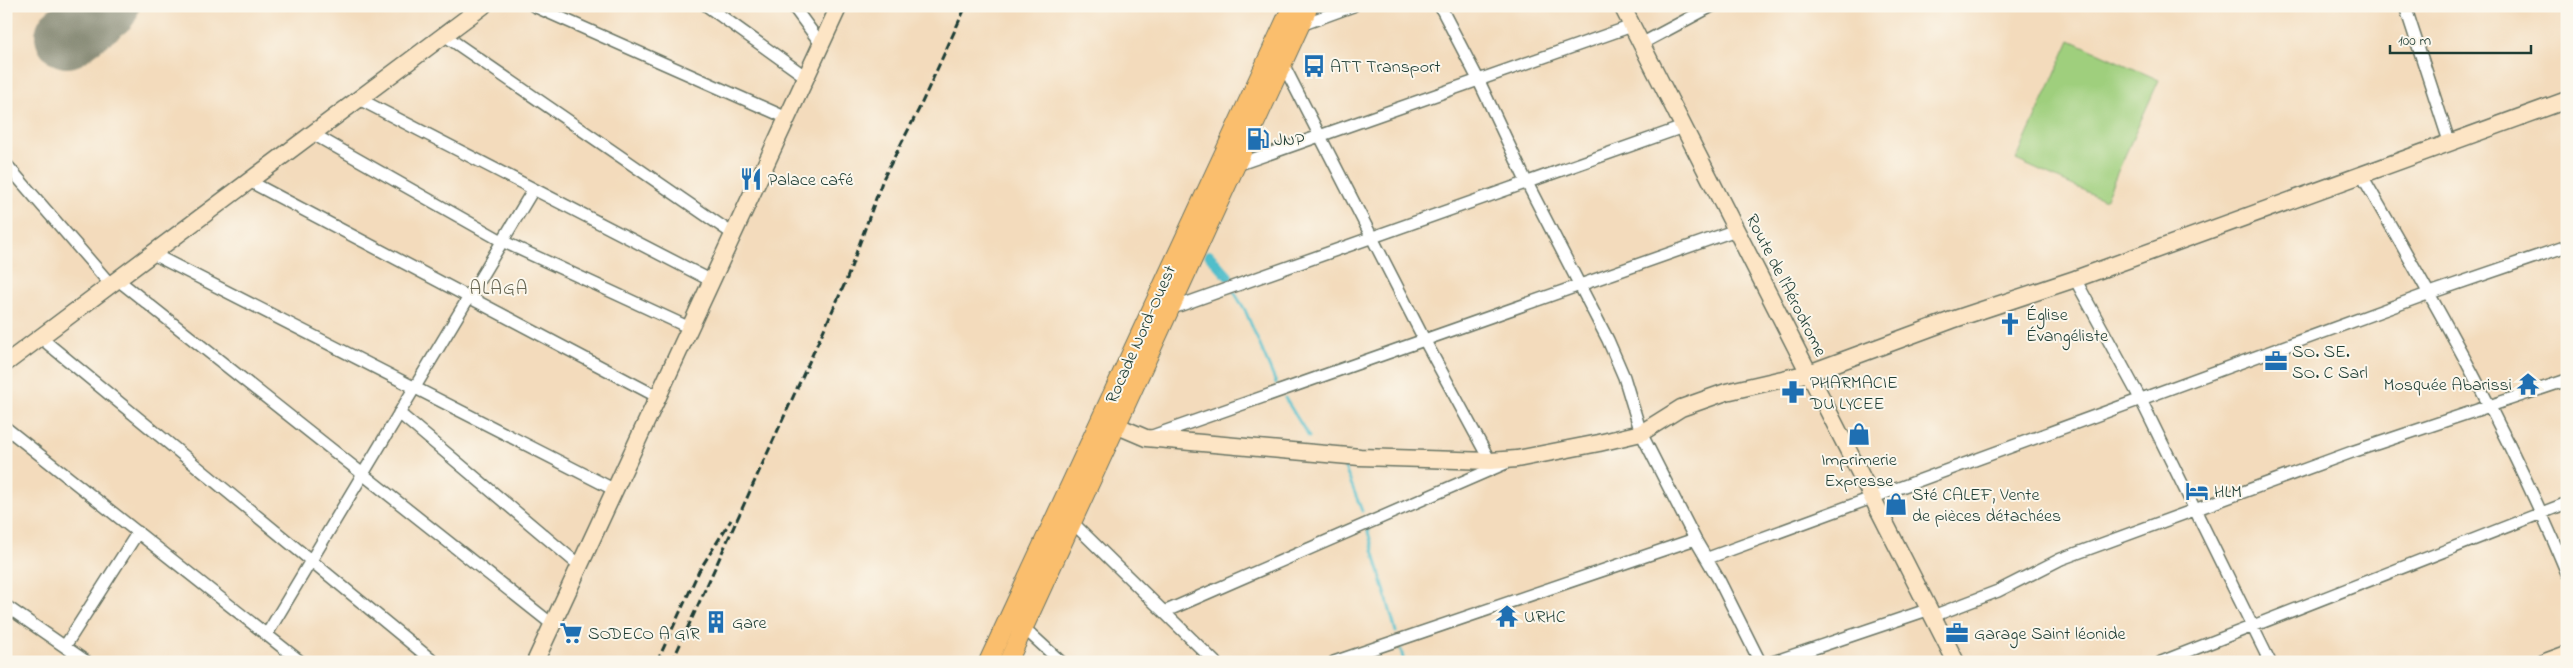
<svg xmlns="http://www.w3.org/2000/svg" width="2573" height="668" viewBox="0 0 2573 668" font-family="'Indie Flower',sans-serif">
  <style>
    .pitch { fill: #9fcf7d; stroke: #5f8658 }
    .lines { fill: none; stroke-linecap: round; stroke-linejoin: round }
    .stream { stroke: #51beca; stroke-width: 3 }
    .canal { stroke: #51beca; stroke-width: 10 }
    .runway { stroke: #898c78; stroke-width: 64 }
    .street-casing { stroke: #697464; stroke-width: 14 }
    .secondary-casing { stroke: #697464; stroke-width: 19 }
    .primary-casing { stroke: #697464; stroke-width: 20 }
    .street { stroke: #fff; stroke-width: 11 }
    .secondary { stroke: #fde5c5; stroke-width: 16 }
    .primary { stroke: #fabe6d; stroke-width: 18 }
    .rail { stroke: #1f3d34; stroke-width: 3; stroke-dasharray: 8 4; stroke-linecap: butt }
    .labels { text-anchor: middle; stroke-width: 4; stroke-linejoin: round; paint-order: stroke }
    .poi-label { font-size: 18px; fill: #1f3d34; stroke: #fbf7ec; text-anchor: start }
    .street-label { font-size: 18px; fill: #1f3d34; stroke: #fbf7ec }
    .neighbourhood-label { font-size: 19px; letter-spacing: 1px; fill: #686754; stroke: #fbf7ec }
  </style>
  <rect width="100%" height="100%" fill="#fbf7ec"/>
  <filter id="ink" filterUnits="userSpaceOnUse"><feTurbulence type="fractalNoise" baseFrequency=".02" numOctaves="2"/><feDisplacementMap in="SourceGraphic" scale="10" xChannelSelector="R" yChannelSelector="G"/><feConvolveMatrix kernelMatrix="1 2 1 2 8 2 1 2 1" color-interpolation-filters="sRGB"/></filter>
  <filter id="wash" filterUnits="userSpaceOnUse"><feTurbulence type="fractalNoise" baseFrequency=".0096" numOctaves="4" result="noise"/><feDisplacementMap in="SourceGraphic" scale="20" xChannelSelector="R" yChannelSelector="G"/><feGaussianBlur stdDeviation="1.12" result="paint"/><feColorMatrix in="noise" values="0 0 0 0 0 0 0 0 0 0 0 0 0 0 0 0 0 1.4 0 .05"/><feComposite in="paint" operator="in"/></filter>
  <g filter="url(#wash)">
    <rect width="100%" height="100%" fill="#f3dbbc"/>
    <!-- pitch -->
    <path class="pitch" d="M 2070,40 L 2159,80 L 2105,200 L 2016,160 Z"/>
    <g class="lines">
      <!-- stream -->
      <path class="stream" d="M 1234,292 L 1245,310 L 1276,383
        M 1285,398 L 1309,437
        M 1345,468 L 1362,511
        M 1367,528 L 1396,632
        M 1401,650 L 1404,662"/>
      <!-- canal -->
      <path class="canal" d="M 1209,255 L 1228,276"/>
      <!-- runway -->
      <path class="runway" d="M 67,36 L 107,6"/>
    </g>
  </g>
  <g filter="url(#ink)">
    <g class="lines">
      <defs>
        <path id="street" d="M 534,6 L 787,118
          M 707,6 L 806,77
          M 793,6 L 821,44
          M 1440,6 L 1478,79 L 1526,181 L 1608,340 L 1624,377 L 1641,433 L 1695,539 L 1719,580 L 1760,662
          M 2405,6 L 2449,141
          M 1301,25 L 1353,6
          M 444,35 L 733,234
          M 1641,44 L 1712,6
          M 1283,64 L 1425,341 L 1490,461
          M 359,99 L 712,281
          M 313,134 L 502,241 L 690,328
          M 6,164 L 111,285
          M 1237,165 L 1632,26
          M 2361,174 C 2436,304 2510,434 2567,573
          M 249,181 L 658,397
          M 153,254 L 615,490
          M 2075,279 L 2141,400 L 2270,662
          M 118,280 L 553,625
          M 1170,309 L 1683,127
          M 41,338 L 434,662
          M 399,413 L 580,566
          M 6,428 L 301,662
          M 1152,436 L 1736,230
          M 1073,523 L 1215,662
          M 1708,558 L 2430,293 L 2567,246
          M 6,606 L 87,662
          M 1164,612 L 1506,463
          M 1933,616 L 1998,591 L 2061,559 L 2352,452 L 2567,380
          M 1024,628 L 1061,662
          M 267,634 L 533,190
          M 65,646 L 138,532
          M 1334,662 L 1695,539
          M 1773,662 L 1930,609
          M 2161,662 L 2567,503"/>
        <path id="secondary" d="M 1622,6 L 1956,662
          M 6,363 L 483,6
          M 1106,421 L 1146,438 L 1360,457 L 1490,461 L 1517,459 L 1599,443 L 1641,433 L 1681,408 L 1726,392 L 1809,373 L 1952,320 L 2075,279 L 2567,100
          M 535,662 L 839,6
          M 2545,662 L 2567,654"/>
        <path id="primary" d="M 988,662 L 1292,6
          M 1008,662 L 1309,6"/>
      </defs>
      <!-- street casing -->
      <use href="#street" class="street-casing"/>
      <!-- secondary casing -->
      <use href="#secondary" class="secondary-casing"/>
      <!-- primary casing -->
      <use href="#primary" class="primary-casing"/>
      <!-- street -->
      <use href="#street" class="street"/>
      <!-- secondary -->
      <use href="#secondary" class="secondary"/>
      <!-- primary -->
      <use href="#primary" class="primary"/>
      <!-- rail -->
      <path class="rail" d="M 657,662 L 699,571 L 731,520
        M 672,662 L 846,281 L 883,179 L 919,109 L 966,6"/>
    </g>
  </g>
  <!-- icons -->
  <defs>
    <symbol id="bus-bare" viewBox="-9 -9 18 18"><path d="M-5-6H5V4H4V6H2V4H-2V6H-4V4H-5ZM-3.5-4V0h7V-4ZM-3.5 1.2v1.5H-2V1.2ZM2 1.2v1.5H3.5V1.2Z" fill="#1f6fb2" stroke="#fbf7ec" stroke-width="2.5" paint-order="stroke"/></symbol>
    <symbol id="fuel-bare" viewBox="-9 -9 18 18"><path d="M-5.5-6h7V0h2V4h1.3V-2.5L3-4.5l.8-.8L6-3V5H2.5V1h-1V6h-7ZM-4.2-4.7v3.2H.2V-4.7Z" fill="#1f6fb2" stroke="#fbf7ec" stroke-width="2.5" paint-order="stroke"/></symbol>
    <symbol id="restaurant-bare" viewBox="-9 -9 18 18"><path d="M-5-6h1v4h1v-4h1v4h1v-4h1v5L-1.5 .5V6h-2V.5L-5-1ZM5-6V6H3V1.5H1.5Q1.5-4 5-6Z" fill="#1f6fb2" stroke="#fbf7ec" stroke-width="2.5" paint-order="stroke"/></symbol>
    <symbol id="church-bare" viewBox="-9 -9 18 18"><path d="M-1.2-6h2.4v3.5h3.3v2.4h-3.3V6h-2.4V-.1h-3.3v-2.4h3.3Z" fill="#1f6fb2" stroke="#fbf7ec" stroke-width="2.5" paint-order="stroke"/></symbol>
    <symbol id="office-bare" viewBox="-9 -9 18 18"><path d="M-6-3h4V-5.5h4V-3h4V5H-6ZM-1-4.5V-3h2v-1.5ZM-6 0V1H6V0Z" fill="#1f6fb2" stroke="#fbf7ec" stroke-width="2.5" paint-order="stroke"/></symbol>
    <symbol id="temple-bare" viewBox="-9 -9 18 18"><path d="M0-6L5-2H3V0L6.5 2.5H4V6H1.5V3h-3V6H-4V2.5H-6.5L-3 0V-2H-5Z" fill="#1f6fb2" stroke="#fbf7ec" stroke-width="2.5" paint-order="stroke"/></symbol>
    <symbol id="pharmacy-bare" viewBox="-9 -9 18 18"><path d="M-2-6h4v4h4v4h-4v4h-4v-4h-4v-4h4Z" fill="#1f6fb2" stroke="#fbf7ec" stroke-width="2.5" paint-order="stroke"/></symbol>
    <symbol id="shop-bare" viewBox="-9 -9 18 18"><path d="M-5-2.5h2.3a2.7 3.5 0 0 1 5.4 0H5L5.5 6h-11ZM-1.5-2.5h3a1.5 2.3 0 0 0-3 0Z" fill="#1f6fb2" stroke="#fbf7ec" stroke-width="2.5" paint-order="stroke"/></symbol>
    <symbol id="hotel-bare" viewBox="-9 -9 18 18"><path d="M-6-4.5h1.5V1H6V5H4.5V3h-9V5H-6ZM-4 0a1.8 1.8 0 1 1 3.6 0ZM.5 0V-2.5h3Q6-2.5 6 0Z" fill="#1f6fb2" stroke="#fbf7ec" stroke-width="2.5" paint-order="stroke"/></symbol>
    <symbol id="building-bare" viewBox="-9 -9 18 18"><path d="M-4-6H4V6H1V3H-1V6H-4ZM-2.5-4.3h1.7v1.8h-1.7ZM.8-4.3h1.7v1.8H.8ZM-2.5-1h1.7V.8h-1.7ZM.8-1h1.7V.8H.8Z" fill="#1f6fb2" stroke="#fbf7ec" stroke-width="2.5" paint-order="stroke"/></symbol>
    <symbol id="supermarket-bare" viewBox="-9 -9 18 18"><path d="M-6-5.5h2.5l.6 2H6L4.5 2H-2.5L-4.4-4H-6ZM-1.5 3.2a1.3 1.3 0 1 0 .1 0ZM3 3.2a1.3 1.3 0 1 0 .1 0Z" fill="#1f6fb2" stroke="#fbf7ec" stroke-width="2.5" paint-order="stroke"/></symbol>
  </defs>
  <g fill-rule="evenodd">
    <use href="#bus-bare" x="1298" y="50" width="32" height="32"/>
    <use href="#fuel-bare" x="1242" y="123" width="32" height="32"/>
    <use href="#restaurant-bare" x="735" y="163" width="32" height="32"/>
    <use href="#church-bare" x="1994" y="308" width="32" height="32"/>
    <use href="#office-bare" x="2260" y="345" width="32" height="32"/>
    <use href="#temple-bare" x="2512" y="368" width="32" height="32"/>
    <use href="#pharmacy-bare" x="1777" y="376" width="32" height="32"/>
    <use href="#shop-bare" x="1843" y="418" width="32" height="32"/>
    <use href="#hotel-bare" x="2181" y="475" width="32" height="32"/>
    <use href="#shop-bare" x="1880" y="488" width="32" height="32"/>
    <use href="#temple-bare" x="1491" y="600" width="32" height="32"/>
    <use href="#building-bare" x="700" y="606" width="32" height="32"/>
    <use href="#supermarket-bare" x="555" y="617" width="32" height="32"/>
    <use href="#office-bare" x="1941" y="617" width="32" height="32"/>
  </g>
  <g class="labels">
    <!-- poi labels -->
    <g class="poi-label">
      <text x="1330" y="72">ATT Transport</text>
      <text x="1274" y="145">JNP</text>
      <text x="768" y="185">Palace café</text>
      <text x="2026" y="320">Église<tspan x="2026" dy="21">Évangéliste</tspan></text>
      <text x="2292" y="357">SO. SE.<tspan x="2292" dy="21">SO. C Sarl</tspan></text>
      <text x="1810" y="388">PHARMACIE<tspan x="1810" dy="21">DU LYCEE</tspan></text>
      <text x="2512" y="390" text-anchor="end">Mosquée Abarissi</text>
      <text x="1859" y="465" text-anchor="middle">Imprimerie<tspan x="1859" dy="21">Expresse</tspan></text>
      <text x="2214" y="497">HLM</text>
      <text x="1912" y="500">Sté CALEF, Vente<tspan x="1912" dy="21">de pièces détachées</tspan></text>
      <text x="1524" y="622">URHC</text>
      <text x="732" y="628">Gare</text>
      <text x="588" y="639">SODECO A GIR</text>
      <text x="1974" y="639">Garage Saint léonide</text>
    </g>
    <!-- street labels -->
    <g class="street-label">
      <text transform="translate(1787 285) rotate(63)" y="6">Route de l'Aérodrome</text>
      <text transform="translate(1140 334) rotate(-66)" y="6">Rocade Nord-Ouest</text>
    </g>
    <!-- neighbourhood labels -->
    <g class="neighbourhood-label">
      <text x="499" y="294">ALAGA</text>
    </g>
  </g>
  <!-- margin -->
  <rect width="2573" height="668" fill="none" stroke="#fbf7ec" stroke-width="25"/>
  <!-- scale -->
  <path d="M2390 45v8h141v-8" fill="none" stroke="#1f3d34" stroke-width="2.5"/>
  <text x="2398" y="45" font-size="15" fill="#1f3d34" stroke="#fbf7ec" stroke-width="4" paint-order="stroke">100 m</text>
</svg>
